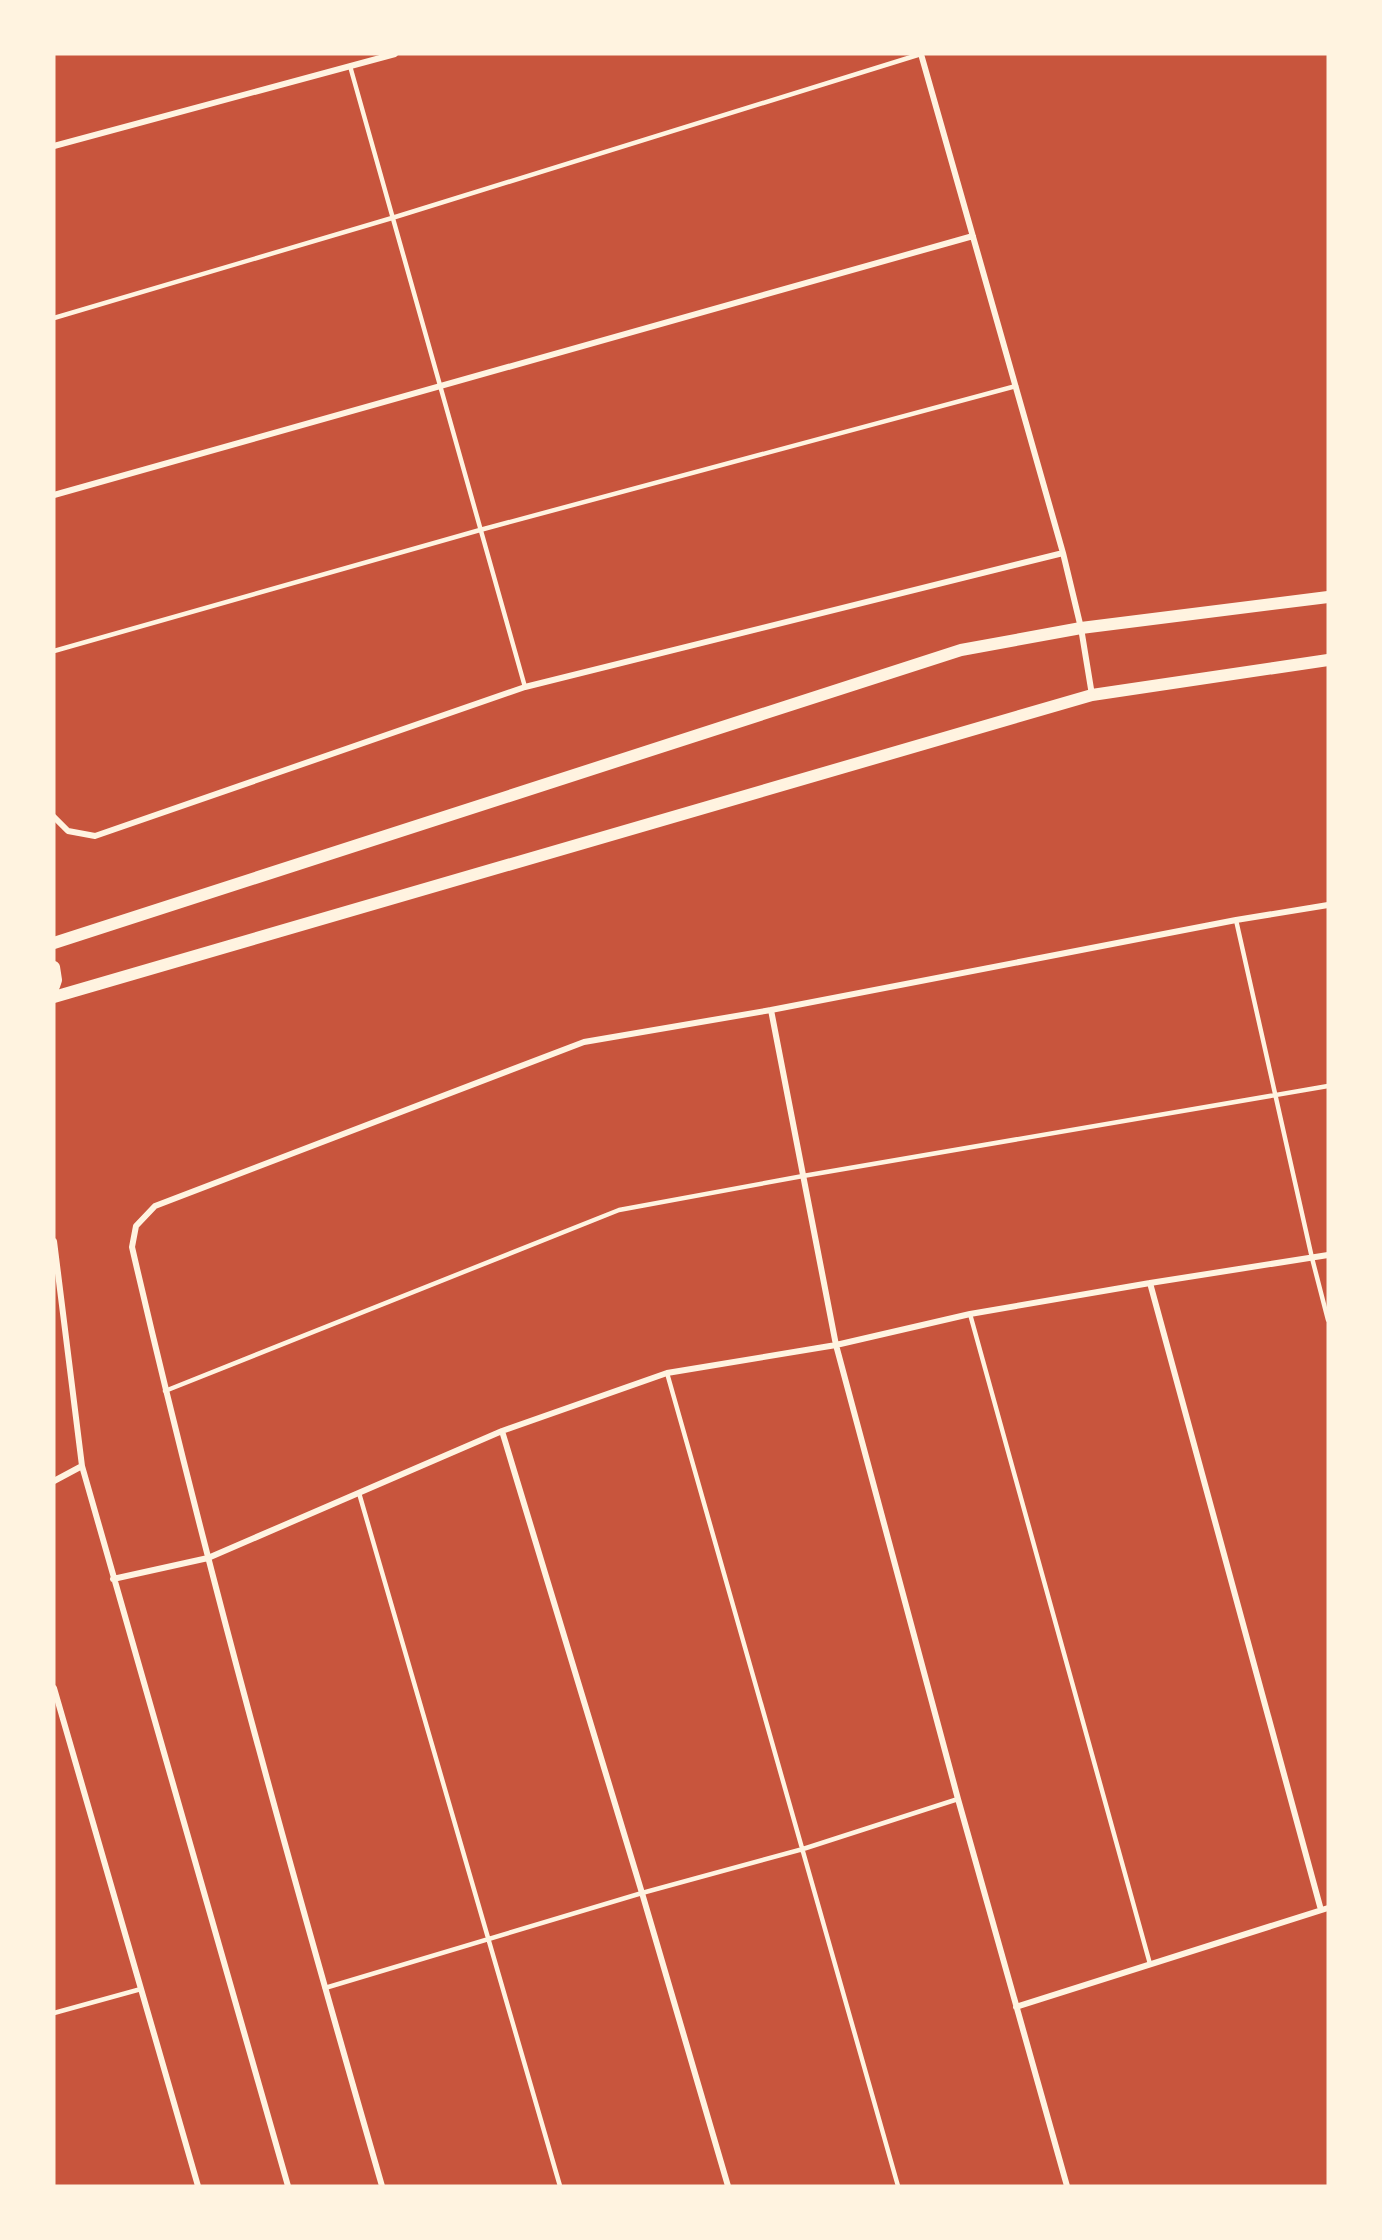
<svg xmlns="http://www.w3.org/2000/svg" width="1382" height="2240" viewBox="0 0 1382 2240" font-family="'Golos Text',sans-serif">
  <style>
    .lines { fill: none; stroke-linecap: round; stroke-linejoin: round }
    .service { stroke: #fff3e0; stroke-width: 4.5 }
    .minor { stroke: #fff3e0; stroke-width: 6 }
    .secondary { stroke: #fff3e0; stroke-width: 12 }
  </style>
  <rect width="100%" height="100%" fill="#c8553d"/>
  <g class="lines">
    <!-- service -->
    <path class="service" d="M 350,66 L 525,687
      M 54,318 L 392,218 L 921,54
      M 54,651 L 480,530 L 1016,386
      M 1236,920 L 1312,1258 L 1328,1320
      M 970,1314 L 1150,1964
      M 667,1373 L 898,2186
      M 165,1391 L 619,1210 L 803,1176 L 1328,1086
      M 359,1493 L 560,2186
      M 325,1988 L 642,1893 L 803,1849 L 958,1799
      M 54,2013 L 141,1989"/>
    <!-- minor -->
    <path class="minor" d="M 921,54 L 1063,553 L 1081,628 L 1092,695
      M 54,146 L 395,54
      M 54,495 L 973,236
      M 54,817 L 68,831 L 95,836 L 525,687 L 1063,553
      M 771,1010 L 836,1345 L 958,1799 L 1067,2186
      M 54,1241 L 82,1466 L 288,2186
      M 1150,1283 L 1321,1910
      M 502,1431 L 642,1893 L 728,2186
      M 54,1481 L 82,1466
      M 113,1579 L 208,1558 L 502,1431 L 667,1373 L 836,1345 L 970,1314 L 1150,1283 L 1328,1255
      M 54,1688 L 198,2186
      M 1016,2007 L 1328,1908
      M 382,2186 C 292,1875 205,1563 132,1247 L 136,1226 L 155,1206 L 584,1042 L 771,1010 L 1236,920 L 1328,905"/>
    <!-- secondary -->
    <path class="secondary" d="M 54,943 L 961,650 L 1081,628 L 1328,597
      M 54,967 L 56,980 L 54,986
      M 54,997 L 1092,695 L 1328,660"/>
  </g>
  <!-- border -->
  <rect width="1382" height="2240" fill="none" stroke="#fff3e0" stroke-width="111"/>
</svg>
